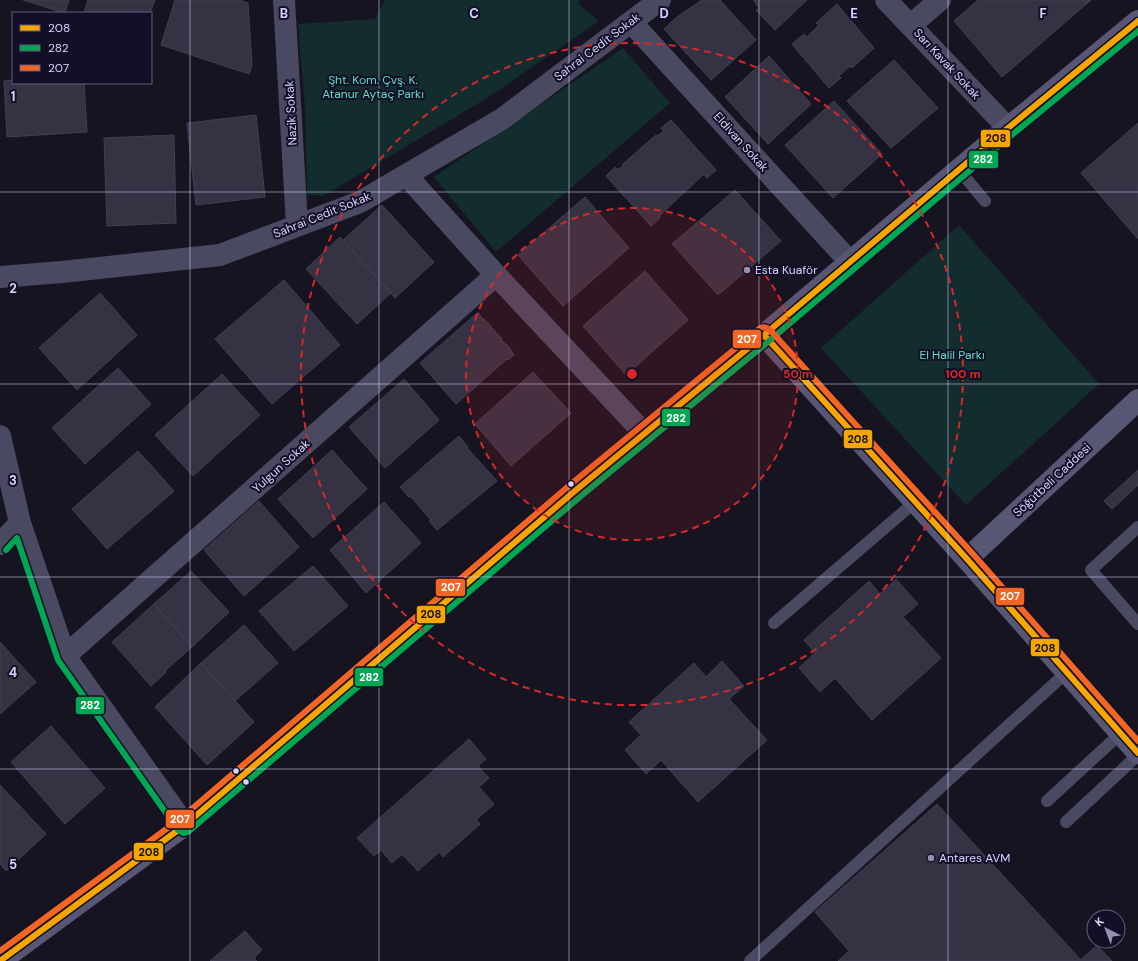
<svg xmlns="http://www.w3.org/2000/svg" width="1138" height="961" viewBox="0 0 1138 961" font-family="'DM Sans',sans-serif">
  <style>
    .green { fill: #132c2d }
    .building { fill: #343243; stroke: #433f54 }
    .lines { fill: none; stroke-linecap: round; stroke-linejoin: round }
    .lane { stroke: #4a4962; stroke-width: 12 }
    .street { stroke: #4a4962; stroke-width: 22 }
    .secondary { stroke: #575674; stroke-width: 22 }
    .bus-1-casing { stroke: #130f26; stroke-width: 9 }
    .bus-2-casing { stroke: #130f26; stroke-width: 9 }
    .bus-3-casing { stroke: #130f26; stroke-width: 9 }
    .bus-1 { stroke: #f7a600; stroke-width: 6 }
    .bus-2 { stroke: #00a651; stroke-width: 6 }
    .bus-3 { stroke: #f26522; stroke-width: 6 }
    .grid { fill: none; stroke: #d9d4ff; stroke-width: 1; stroke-opacity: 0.55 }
    .ring { fill: none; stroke: #d62828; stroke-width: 2; stroke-dasharray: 7 5 }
    .poi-dot { fill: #9591b1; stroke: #130f26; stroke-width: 1.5 }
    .bus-dot { fill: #d9d4ff; stroke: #130f26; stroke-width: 1.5 }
    .labels { text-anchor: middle; stroke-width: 4; stroke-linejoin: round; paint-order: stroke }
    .street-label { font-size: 12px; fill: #d9d4ff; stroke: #130f26 }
    .park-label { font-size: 12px; fill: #5fe0c0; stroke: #130f26 }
    .poi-label { font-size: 12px; fill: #d9d4ff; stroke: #130f26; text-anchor: start }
    .grid-label { font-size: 13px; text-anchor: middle; font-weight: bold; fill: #d9d4ff; stroke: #130f26; stroke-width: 4; stroke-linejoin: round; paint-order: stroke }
    .centre { fill: #d62828; stroke: #130f26; stroke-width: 2 }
    .ring-label { font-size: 12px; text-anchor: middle; font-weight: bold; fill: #d62828; stroke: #130f26; stroke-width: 4; stroke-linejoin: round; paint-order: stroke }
    .line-badge { stroke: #130f26; stroke-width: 1.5 }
    .badge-label { font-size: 11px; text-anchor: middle; font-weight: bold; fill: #fff }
    .pale-badge-label { font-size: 11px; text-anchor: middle; font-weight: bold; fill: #111 }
  </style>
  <rect width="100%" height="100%" fill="#161421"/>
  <!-- green -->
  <path class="green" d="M 385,0 L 580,0 L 579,4 L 599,21 L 489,97 L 323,196 L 307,195 L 305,108 L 298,24 L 375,19 Z
    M 623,48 L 670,103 L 496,252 L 434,177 Z
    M 959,225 L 1099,384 L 966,505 L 821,348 Z"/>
  <!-- building -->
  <path class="building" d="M 23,0 L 69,0 L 65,13 Z
    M 88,0 L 155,0 L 150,13 L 84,13 Z
    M 175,0 L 239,0 L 248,3 L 252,65 L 249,74 L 161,45 Z
    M 702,0 L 720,0 L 756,40 L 711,80 L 664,29 L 677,17 Z
    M 753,0 L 807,0 L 775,30 L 756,10 L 759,8 Z
    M 978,0 L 1091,0 L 1002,77 L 954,21 Z
    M 1083,0 L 1091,0 L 1086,4 Z
    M 837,4 L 874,48 L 852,68 L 850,66 L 839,76 L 841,78 L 829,88 L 792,44 L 804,34 L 807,37 L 819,25 L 816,23 Z
    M 769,56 L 811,104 L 768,144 L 725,97 Z
    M 894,60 L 938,108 L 891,148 L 847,101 Z
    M 13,80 L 13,83 L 84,83 L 87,132 L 7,137 L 4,81 Z
    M 834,101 L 882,154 L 833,198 L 785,145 Z
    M 256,115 L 265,197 L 196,205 L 187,123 Z
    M 671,120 L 716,170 L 707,178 L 704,174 L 659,216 L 660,218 L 651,226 L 606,176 L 615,167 L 617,170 L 623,166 L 623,164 L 656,135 L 657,136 L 664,131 L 661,128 Z
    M 1138,123 L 1138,239 L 1081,173 Z
    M 174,135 L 176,223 L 107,226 L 104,138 Z
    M 735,190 L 781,241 L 718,295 L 672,244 Z
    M 585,197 L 629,248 L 563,306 L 518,255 Z
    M 382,205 L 434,262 L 395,298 L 343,240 Z
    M 340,237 L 391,293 L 357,324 L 306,269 Z
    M 645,271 L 688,320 L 626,375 L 583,326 Z
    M 284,280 L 340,345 L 272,404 L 215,339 Z
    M 100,293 L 137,335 L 77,390 L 39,348 Z
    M 477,313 L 479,313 L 482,319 L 483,318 L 491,326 L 491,328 L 492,328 L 502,339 L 501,342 L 503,341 L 510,348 L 510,351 L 511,350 L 514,355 L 508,360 L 507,359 L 456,404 L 420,363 Z
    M 118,368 L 151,404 L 85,464 L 52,428 Z
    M 533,372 L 571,413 L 511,466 L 475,424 Z
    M 222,374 L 260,415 L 193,476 L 155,435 Z
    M 404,379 L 439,420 L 385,468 L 349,427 Z
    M 459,436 L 468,447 L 467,448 L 497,481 L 437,530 L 429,521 L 431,520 L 410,496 L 409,497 L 400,487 Z
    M 332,450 L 367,489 L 313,538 L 278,499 Z
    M 138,451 L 174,491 L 107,549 L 72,509 Z
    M 1138,470 L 1138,485 L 1112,509 L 1104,501 Z
    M 259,501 L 299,547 L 244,596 L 204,550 Z
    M 384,502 L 421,543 L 366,593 L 330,550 Z
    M 313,566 L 348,606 L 294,651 L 259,611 Z
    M 191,571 L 229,612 L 192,647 L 154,604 Z
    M 896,579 L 918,604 L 903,617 L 941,658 L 872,720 L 835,678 L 820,692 L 799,668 L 815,653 L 804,640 L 869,581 L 880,594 Z
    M 154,604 L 192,647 L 165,671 L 166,672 L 151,686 L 112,642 Z
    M 244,625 L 278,663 L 235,701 L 201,663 Z
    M 0,642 L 36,682 L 0,714 Z
    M 722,661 L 744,686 L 729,699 L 767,740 L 698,802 L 661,760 L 646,774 L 625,750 L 641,735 L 629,722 L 694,663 L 706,677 Z
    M 201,663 L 254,722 L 207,765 L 155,707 Z
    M 51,726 L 105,788 L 65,824 L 11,762 Z
    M 469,739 L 486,759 L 478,766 L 489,778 L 479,787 L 494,804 L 476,820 L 480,824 L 443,857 L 439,852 L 418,871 L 402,854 L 392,863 L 381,850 L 374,856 L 357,838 Z
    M 0,785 L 46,834 L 6,871 L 0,864 Z
    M 937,804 L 1081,960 L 1097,945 L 1112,961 L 838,961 L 849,951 L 815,912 Z
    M 245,931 L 262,950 L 254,958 L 257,961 L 210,961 Z"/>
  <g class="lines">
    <!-- lane -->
    <path class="lane" d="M 959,170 L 985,201
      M 1138,527 L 1091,570 L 1138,624
      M 774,623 L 915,502
      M 1047,801 L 1121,733
      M 1066,822 L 1138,755
      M 750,961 L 1067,672"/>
    <!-- street -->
    <path class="street" d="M 284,0 L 297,225
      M 886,0 L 1008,128
      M 631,22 L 850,262
      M 911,25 L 940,0
      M 406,175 L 496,275 L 644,433
      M 0,277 L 62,272 L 220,255 L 360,202 L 502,119 L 660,0
      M 0,436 L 20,523 L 65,656 L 185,825
      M 0,544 L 20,523
      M 65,656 L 496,275"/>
    <!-- secondary -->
    <path class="secondary" d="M 764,335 L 967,559 L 1138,753
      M 967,559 L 1138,400
      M 0,961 L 185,825 L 576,490 L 764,335 L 1008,128 L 1138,21"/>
    <defs>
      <path id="bus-1" d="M 764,335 L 967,559 L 1138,753
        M 0,961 L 185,825 L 576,490 L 764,335 L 1008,128 L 1138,21"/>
      <path id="bus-2" d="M 6,550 L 17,538 L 58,660 L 178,830 L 183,833 L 188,832 L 581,496 L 769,341 L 1013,134 L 1138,31"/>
      <path id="bus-3" d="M 0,951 L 180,819 L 571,484 L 759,329 C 763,326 766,327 770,330 L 973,554 L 1138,741"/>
    </defs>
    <!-- bus-1 casing -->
    <use href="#bus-1" class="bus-1-casing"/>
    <!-- bus-2 casing -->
    <use href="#bus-2" class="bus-2-casing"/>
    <!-- bus-3 casing -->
    <use href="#bus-3" class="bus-3-casing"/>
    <!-- bus-1 -->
    <use href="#bus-1" class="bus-1"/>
    <!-- bus-2 -->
    <use href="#bus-2" class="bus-2"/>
    <!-- bus-3 -->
    <use href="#bus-3" class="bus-3"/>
  </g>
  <!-- grid -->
  <path class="grid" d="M 190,0 L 190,961M 379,0 L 379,961M 569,0 L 569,961M 759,0 L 759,961M 948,0 L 948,961M 0,192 L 1138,192M 0,384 L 1138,384M 0,577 L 1138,577M 0,769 L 1138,769"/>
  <!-- distance rings -->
  <circle cx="632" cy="374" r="166" fill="#d62828" fill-opacity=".12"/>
  <g class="ring">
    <circle cx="632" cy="374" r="166"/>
    <circle cx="632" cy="374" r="331"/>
  </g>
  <!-- markers -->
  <g class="poi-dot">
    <circle cx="747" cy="270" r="4"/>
    <circle cx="931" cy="858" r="4"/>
  </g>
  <g class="bus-dot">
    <circle cx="571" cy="484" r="3.5"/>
    <circle cx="236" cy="771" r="3.5"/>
    <circle cx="246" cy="782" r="3.5"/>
  </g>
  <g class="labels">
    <!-- street labels -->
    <g class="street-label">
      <text transform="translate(597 47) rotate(-37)" y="4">Sahrai Cedit Sokak</text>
      <text transform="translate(947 64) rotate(47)" y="4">Sarı Kavak Sokak</text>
      <text transform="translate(291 113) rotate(-93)" y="4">Nazik Sokak</text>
      <text transform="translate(741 142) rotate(48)" y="4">Eldivan Sokak</text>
      <text transform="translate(322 215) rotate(-22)" y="4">Sahrai Cedit Sokak</text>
      <text transform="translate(281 466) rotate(-42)" y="4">Yulgun Sokak</text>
      <text transform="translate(1052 480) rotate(-43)" y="4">Söğütbeli Caddesi</text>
    </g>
    <!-- park labels -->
    <g class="park-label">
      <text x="373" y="84">Şht. Kom. Çvş. K.<tspan x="373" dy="14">Atanur Aytaç Parkı</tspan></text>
      <text x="952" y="359">El Halil Parkı</text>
    </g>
    <!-- poi labels -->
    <g class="poi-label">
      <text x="755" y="274">Esta Kuaför</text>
      <text x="939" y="862">Antares AVM</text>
    </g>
  </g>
  <g class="grid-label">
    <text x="284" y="18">B</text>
    <text x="474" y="18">C</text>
    <text x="664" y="18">D</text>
    <text x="854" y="18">E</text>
    <text x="1043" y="18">F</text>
    <text x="13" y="101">1</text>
    <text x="13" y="293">2</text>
    <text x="13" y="485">3</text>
    <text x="13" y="677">4</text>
    <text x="13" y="869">5</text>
  </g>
  <circle cx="632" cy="374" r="6" class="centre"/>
  <g class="ring-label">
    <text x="798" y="378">50 m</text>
    <text x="963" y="378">100 m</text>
  </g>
  <g class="line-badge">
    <rect x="980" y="129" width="31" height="19" rx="4" fill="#f7a600"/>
    <rect x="968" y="150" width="31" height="19" rx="4" fill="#00a651"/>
    <rect x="732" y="329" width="30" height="20" rx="4" fill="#f26522"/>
    <rect x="661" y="408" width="30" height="19" rx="4" fill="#00a651"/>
    <rect x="843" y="429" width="30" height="20" rx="4" fill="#f7a600"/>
    <rect x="435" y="578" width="31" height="19" rx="4" fill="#f26522"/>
    <rect x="995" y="587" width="30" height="19" rx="4" fill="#f26522"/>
    <rect x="416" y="605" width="30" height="19" rx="4" fill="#f7a600"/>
    <rect x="1030" y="638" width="30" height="19" rx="4" fill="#f7a600"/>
    <rect x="354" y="667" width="30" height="20" rx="4" fill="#00a651"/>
    <rect x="75" y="696" width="30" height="19" rx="4" fill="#00a651"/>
    <rect x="165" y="809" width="30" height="20" rx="4" fill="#f26522"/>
    <rect x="133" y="842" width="31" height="19" rx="4" fill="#f7a600"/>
  </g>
  <g class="badge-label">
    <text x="983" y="163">282</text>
    <text x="747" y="343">207</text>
    <text x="676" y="422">282</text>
    <text x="451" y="591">207</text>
    <text x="1010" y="600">207</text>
    <text x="369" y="681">282</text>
    <text x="90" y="709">282</text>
    <text x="180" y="823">207</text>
  </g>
  <g class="pale-badge-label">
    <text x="996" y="142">208</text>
    <text x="858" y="443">208</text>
    <text x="431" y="618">208</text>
    <text x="1045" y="652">208</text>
    <text x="149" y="856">208</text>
  </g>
  <!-- legend -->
  <rect x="12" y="12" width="140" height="72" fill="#130f26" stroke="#625e7d"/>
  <rect x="20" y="25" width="20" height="6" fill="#f7a600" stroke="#625e7d"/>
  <text x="48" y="32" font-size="12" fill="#d9d4ff">208</text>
  <rect x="20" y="45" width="20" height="6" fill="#00a651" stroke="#625e7d"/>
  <text x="48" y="52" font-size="12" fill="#d9d4ff">282</text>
  <rect x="20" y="65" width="20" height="6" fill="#f26522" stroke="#625e7d"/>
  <text x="48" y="72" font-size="12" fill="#d9d4ff">207</text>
  <!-- north arrow -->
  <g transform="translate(1106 929) rotate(318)"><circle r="19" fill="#130f26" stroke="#625e7d"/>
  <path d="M0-3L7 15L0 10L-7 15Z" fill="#9591b1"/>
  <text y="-6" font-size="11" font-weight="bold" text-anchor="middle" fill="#d9d4ff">K</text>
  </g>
</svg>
